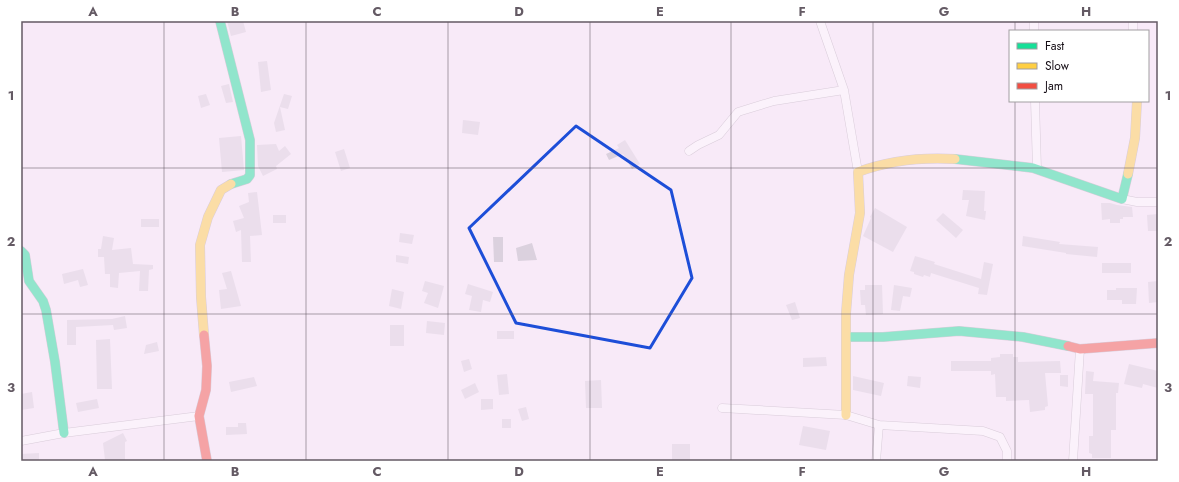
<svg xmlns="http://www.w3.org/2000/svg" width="1179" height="482" viewBox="0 0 1179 482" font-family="Jost,sans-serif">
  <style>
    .building { fill: #dbd1de }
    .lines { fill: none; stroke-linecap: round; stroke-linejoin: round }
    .street-casing { stroke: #b5abb6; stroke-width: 9 }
    .fast-casing { stroke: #b5abb6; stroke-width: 10 }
    .slow-casing { stroke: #b5abb6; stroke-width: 10 }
    .jam-casing { stroke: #b5abb6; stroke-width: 10 }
    .street { stroke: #fefcfe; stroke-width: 8 }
    .fast { stroke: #16e098; stroke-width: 9 }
    .slow { stroke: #ffcf43; stroke-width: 9 }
    .jam { stroke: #f24e42; stroke-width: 9 }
    .marked { fill: none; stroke: #1d4ed8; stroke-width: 3; stroke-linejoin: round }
    .grid { fill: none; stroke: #645a64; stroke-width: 1; stroke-opacity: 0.55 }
    .neatline { fill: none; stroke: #645a64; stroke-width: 1.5 }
    .grid-label { font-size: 13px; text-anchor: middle; font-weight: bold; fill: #645a64 }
  </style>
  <rect width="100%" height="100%" fill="#f8eaf8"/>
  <!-- building -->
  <path class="building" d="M 227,21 L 243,21 L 246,32 L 231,36 Z
    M 267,61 L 271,90 L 261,92 L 258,62 Z
    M 229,84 L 233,102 L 226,103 L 221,86 Z
    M 206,94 L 210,105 L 201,108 L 198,96 Z
    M 284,94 L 292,96 L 288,109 L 280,107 L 285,130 L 276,132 L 274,123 Z
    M 463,120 L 480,122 L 478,135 L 462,133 Z
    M 241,136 L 244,170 L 222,172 L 219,138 Z
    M 625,140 L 640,164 L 632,169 L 623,154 L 609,160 L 606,154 L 619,148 L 617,145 Z
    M 276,144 L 279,151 L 285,146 L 291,154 L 276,166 L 277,169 L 263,176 L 258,166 L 257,145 Z
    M 344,149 L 350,168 L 341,171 L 335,152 Z
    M 963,190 L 985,191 L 984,211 L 986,211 L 985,220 L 966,216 L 969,200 L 962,200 Z
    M 257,192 L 262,235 L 250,236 L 251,262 L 242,262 L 241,230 L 236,232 L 233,221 L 244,218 L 239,206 L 249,202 L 248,193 Z
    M 1101,203 L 1110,203 L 1117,205 L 1132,207 L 1133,217 L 1123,217 L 1123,219 L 1120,219 L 1120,223 L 1110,223 L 1110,219 L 1102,220 Z
    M 875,208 L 907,227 L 893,252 L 863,236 L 871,218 L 870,217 Z
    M 943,213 L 963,230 L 956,238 L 936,220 Z
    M 1158,214 L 1158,231 L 1148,231 L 1147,215 Z
    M 273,215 L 286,215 L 286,223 L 273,223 Z
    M 141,219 L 159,219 L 159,227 L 141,227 Z
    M 400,233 L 414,235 L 412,244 L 399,242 Z
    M 103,236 L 114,238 L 112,250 L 131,248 L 133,264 L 153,265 L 153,269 L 149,270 L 148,291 L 139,291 L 140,271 L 119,273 L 118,288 L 110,287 L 110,274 L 105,274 L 104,257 L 98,257 L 98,249 L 101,249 Z
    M 1023,236 L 1060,242 L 1059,244 L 1098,247 L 1097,257 L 1066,254 L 1066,253 L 1022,246 Z
    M 493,237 L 503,237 L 503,262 L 494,262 Z
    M 532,243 L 537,260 L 518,261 L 516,248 Z
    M 396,255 L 409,257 L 408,264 L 396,262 Z
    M 915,256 L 935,262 L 934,264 L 981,279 L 984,262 L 993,264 L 987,295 L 978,294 L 979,288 L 931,273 L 930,277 L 924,275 L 923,277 L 914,274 L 914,272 L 910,271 Z
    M 1102,263 L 1131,263 L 1131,273 L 1102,273 Z
    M 83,269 L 88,285 L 80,287 L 78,280 L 64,284 L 62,274 Z
    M 231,271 L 241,306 L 221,309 L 219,290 L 227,289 L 222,273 Z
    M 425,281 L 444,286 L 438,308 L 424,303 L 428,293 L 422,291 Z
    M 1158,281 L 1158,302 L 1149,303 L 1148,282 Z
    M 468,284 L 493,292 L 490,302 L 483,300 L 481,312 L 469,310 L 472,296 L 465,294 Z
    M 865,285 L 882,285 L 883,314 L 866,315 L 865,305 L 861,305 L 860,290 L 865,290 Z
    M 894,285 L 912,288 L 910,297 L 903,296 L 900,311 L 891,310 Z
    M 1116,288 L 1137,288 L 1136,304 L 1122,304 L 1122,300 L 1107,300 L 1107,290 L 1116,290 Z
    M 392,289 L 404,292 L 401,309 L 389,306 Z
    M 795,302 L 800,318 L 792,320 L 786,305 Z
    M 125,316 L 127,328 L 114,330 L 113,325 L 76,327 L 76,345 L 67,345 L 67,320 L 112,319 Z
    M 427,321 L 445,323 L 444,335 L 426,333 Z
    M 390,325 L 404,325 L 404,346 L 390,346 Z
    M 497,331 L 514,331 L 514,339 L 497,339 Z
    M 110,339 L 112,389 L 97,389 L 96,340 Z
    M 157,342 L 159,351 L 144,354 L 146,345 Z
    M 1000,354 L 1013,354 L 1013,357 L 1018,357 L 1018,362 L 1060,361 L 1061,373 L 1045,373 L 1048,406 L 1045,407 L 1045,410 L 1030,412 L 1029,400 L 1006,401 L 1006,397 L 996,397 L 995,374 L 991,375 L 991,371 L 951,371 L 951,361 L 991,361 L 991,358 L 1000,357 Z
    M 826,357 L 827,366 L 803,367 L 803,358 Z
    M 469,359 L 472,369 L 464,372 L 461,361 Z
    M 1129,364 L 1158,371 L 1158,388 L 1143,384 L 1142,388 L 1124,384 Z
    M 1086,371 L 1094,372 L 1093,381 L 1119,383 L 1118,393 L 1116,393 L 1116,430 L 1111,430 L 1111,458 L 1092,458 L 1092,454 L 1089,453 L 1089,436 L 1093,436 L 1093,394 L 1085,394 Z
    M 507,374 L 509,394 L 499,395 L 497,375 Z
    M 1060,375 L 1068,375 L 1068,387 L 1060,386 Z
    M 853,376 L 884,383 L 881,396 L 853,390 Z
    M 908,376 L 921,377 L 920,388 L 907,386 Z
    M 254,377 L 257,386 L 231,392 L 229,382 Z
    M 601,380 L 602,408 L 586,408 L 585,381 Z
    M 475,383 L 479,392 L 465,399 L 461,390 Z
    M 32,392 L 34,408 L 21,410 L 21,394 Z
    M 97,399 L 99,408 L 78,412 L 76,403 Z
    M 481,399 L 493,399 L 493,409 L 481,410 Z
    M 526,407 L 529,419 L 522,421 L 518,409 Z
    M 502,419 L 511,419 L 511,428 L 502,428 Z
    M 238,423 L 246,423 L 247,434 L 226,435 L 226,427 L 238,427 Z
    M 803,426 L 830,431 L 826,450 L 799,445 Z
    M 123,433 L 127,441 L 125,442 L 125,460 L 105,460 L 103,443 Z
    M 672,444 L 690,444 L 690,461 L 672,461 Z
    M 39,453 L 39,461 L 21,461 L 21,454 Z"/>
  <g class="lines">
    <defs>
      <path id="street" d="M 820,21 L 844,90 L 858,172
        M 1034,21 L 1034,31
        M 1133,21 L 1133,31
        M 1035,101 L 1037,169
        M 689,151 L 698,145 L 719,135 L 738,112 L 774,101 L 844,90
        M 1122,199 L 1137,202 L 1158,202
        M 722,408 L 846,415 L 879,425 L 983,431 L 1000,437 L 1007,451 L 1007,461
        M 21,441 L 64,433 L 199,416
        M 876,461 L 879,425
        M 1073,461 L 1080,349"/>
      <path id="fast" d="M 220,21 L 250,140 L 250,175 L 247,179 L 231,184
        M 955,159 L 1033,168 L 1122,199 L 1128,174
        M 21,251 L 25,255 L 29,281 L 43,301 L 46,310 L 55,362 L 64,433
        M 847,337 L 883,337 L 959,331 L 1023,337 L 1068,346"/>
      <path id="slow" d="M 1128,174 L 1135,138 L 1137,101
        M 204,335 L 201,297 L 200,245 L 208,217 L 221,190 L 231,184
        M 846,415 L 846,313 L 849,275 L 860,213 L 858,172 C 890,160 921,157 955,159"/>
      <path id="jam" d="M 204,335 L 207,366 L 206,390 L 199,416 L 207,461
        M 1068,346 L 1080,349 L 1158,343"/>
    </defs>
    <!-- street casing -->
    <use href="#street" class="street-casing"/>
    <!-- fast casing -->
    <use href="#fast" class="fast-casing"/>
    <!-- slow casing -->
    <use href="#slow" class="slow-casing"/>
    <!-- jam casing -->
    <use href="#jam" class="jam-casing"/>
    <!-- street -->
    <use href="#street" class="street"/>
    <!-- fast -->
    <use href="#fast" class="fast"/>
    <!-- slow -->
    <use href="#slow" class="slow"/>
    <!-- jam -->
    <use href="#jam" class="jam"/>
  </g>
  <!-- marked area -->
  <path d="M0 0H1179V482H0ZM 576,126 L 671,190 L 692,278 L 650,348 L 516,323 L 469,228 Z" fill="#f8eaf8" fill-opacity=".55" fill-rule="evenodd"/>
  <path class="marked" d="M 576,126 L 671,190 L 692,278 L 650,348 L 516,323 L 469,228 Z"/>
  <!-- grid -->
  <path class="grid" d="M 164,21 L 164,461M 306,21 L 306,461M 448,21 L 448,461M 590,21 L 590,461M 731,21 L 731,461M 873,21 L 873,461M 1015,21 L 1015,31M 1015,101 L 1015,461M 21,168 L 1158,168M 21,314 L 1158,314"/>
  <!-- border -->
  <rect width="1179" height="482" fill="none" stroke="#ffffff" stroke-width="44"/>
  <!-- legend -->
  <rect x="1009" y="30" width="140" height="72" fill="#ffffff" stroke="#a19ea1"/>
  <rect x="1017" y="43" width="20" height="6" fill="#16e098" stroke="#a19ea1"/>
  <text x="1045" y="50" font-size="12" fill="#140c14">Fast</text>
  <rect x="1017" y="63" width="20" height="6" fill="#ffcf43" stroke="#a19ea1"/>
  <text x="1045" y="70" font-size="12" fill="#140c14">Slow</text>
  <rect x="1017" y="83" width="20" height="6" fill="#f24e42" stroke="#a19ea1"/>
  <text x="1045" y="90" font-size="12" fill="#140c14">Jam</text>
  <rect x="22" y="22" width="1135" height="438" class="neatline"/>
  <g class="grid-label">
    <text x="93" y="16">A</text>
    <text x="235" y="16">B</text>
    <text x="377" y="16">C</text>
    <text x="519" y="16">D</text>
    <text x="660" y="16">E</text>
    <text x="802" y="16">F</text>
    <text x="944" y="16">G</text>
    <text x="1086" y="16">H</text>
    <text x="11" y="100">1</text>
    <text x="1168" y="100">1</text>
    <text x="11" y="246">2</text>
    <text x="1168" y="246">2</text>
    <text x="11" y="392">3</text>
    <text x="1168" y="392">3</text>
    <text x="93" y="476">A</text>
    <text x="235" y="476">B</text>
    <text x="377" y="476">C</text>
    <text x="519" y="476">D</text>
    <text x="660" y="476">E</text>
    <text x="802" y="476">F</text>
    <text x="944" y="476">G</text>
    <text x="1086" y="476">H</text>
  </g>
</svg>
